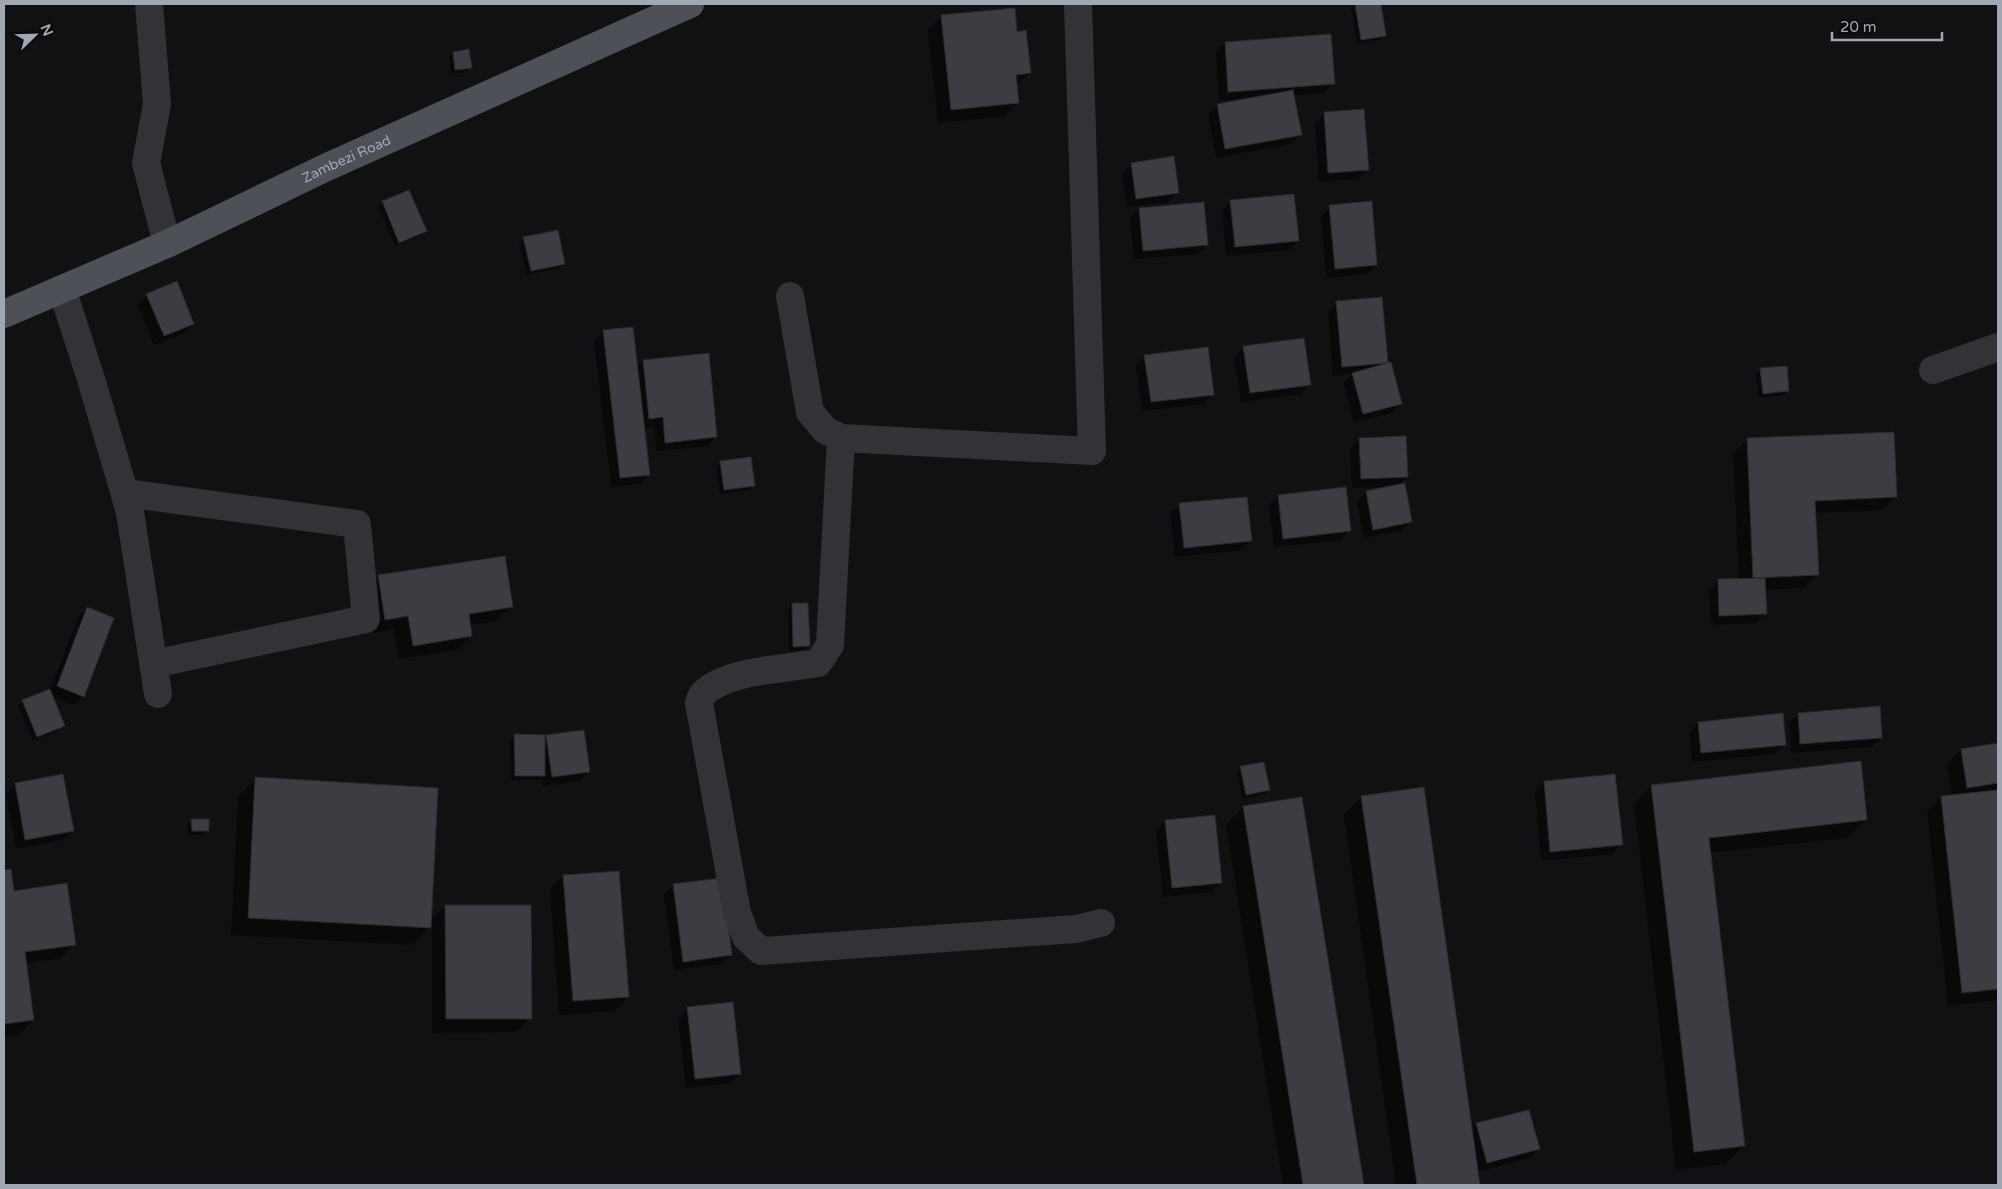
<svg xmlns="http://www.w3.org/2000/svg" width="2002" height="1189" viewBox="0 0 2002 1189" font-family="'Varela Round',sans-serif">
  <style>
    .shadow { fill: #0007 }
    .building { fill: #3b3d42; stroke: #2a2a2e }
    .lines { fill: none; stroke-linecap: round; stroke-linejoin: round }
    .minor { stroke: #313337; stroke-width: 28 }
    .major { stroke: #4d5057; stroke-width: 28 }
    .labels { text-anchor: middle; stroke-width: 4; stroke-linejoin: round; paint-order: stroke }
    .street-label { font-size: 14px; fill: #a1a8b4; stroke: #0c0c0d }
  </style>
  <rect width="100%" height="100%" fill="#101112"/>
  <!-- shadow -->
  <path class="shadow" d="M 1354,4 L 1379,4 L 1385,35 L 1380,40 L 1357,43 L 1351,7 Z
    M 942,16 L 1016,33 L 1029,73 L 1016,86 L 1018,102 L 1004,116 L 938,123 L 928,30 Z
    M 1225,43 L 1333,84 L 1324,93 L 1293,95 L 1300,135 L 1291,144 L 1216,158 L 1208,115 L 1217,105 L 1243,101 L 1243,99 L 1219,101 L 1216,53 Z
    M 453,53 L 470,68 L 466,72 L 451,74 L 449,57 Z
    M 1325,114 L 1367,170 L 1358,179 L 1319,182 L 1315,123 Z
    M 1131,164 L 1178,192 L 1168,202 L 1127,207 L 1122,174 Z
    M 409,191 L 425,231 L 421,235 L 395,246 L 378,207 L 383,203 Z
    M 1231,201 L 1298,241 L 1289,250 L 1226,256 L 1222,211 Z
    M 1330,207 L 1376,265 L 1367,274 L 1326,278 L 1321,216 Z
    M 1139,209 L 1207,244 L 1198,254 L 1134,259 L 1130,218 Z
    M 524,239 L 564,263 L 559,268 L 527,275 L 519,243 Z
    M 147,295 L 193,324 L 184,333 L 154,345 L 138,305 Z
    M 1337,302 L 1386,363 L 1383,366 L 1401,404 L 1391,413 L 1354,423 L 1344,383 L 1353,374 L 1333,376 L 1328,312 Z
    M 604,331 L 637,368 L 643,361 L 716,437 L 707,446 L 656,451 L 654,426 L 644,427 L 649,475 L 640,484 L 611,487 L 594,341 Z
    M 1244,348 L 1310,384 L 1301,394 L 1241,402 L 1234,357 Z
    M 1145,356 L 1213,394 L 1203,404 L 1142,411 L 1136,366 Z
    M 1760,369 L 1788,390 L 1783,395 L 1759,398 L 1756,374 Z
    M 1359,439 L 1407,477 L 1398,486 L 1411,522 L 1401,531 L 1364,538 L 1357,501 L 1367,492 L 1385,488 L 1385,487 L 1352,488 L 1350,449 Z
    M 1747,440 L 1896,496 L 1882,510 L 1815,513 L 1818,574 L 1804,588 L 1764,590 L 1765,614 L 1756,623 L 1711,625 L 1709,590 L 1719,580 L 1739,580 L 1733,454 Z
    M 721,463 L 754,485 L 749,490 L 720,494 L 716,467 Z
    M 1278,496 L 1350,530 L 1340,540 L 1274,547 L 1269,505 Z
    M 1180,505 L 1250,541 L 1241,550 L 1175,557 L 1170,514 Z
    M 379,576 L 511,607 L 497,621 L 469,625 L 471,636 L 457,650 L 399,659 L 394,629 L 372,633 L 365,590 Z
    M 792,604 L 809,646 L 804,650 L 789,651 L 788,609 Z
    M 87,608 L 83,696 L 74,705 L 52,697 L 63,726 L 59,730 L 33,741 L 18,706 L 23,701 L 50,690 L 78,618 Z
    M 1799,714 L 1881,738 L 1871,747 L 1791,753 L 1789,723 Z
    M 1698,723 L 1785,744 L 1775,754 L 1692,762 L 1689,732 Z
    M 515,736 L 544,739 L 547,736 L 588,772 L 579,781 L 543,786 L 542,778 L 540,780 L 511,780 L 510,740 Z
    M 1998,744 L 1998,1000 L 1948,1006 L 1927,811 L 1941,797 L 1952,796 L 1947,764 L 1961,750 Z
    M 1241,767 L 1269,790 L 1264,794 L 1242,799 L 1237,771 Z
    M 1614,775 L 1621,844 L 1612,854 L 1541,861 L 1535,792 L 1544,782 Z
    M 256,779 L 430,921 L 445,906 L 530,1018 L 516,1032 L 432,1033 L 432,926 L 412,945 L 231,935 L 238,797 Z
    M 15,784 L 72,831 L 63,840 L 16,849 L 6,793 Z
    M 1652,786 L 1866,820 L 1848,838 L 1709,853 L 1743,1146 L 1725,1164 L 1676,1170 L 1634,804 Z
    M 1362,797 L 1471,1130 L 1476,1124 L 1539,1148 L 1529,1158 L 1477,1172 L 1479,1185 L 1396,1185 L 1344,815 Z
    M 1301,798 L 1362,1185 L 1283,1185 L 1226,825 L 1244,807 Z
    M 192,820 L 208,830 L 203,835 L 188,835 L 187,825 Z
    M 1166,821 L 1220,883 L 1211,892 L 1163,897 L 1156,830 Z
    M 10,871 L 13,892 L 74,944 L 60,958 L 25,963 L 33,1020 L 19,1034 L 4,1036 L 4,872 Z
    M 563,876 L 628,997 L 614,1011 L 559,1015 L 550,890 Z
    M 673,885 L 731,955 L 721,964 L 674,970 L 664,895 Z
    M 688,1008 L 740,1074 L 730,1083 L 686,1088 L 678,1018 Z"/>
  <!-- building -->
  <path class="building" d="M 1355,4 L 1381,4 L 1386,36 L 1361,40 Z
    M 1015,8 L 1017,32 L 1026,30 L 1031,73 L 1016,75 L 1019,103 L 951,110 L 941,15 Z
    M 1331,34 L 1335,84 L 1228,92 L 1225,42 Z
    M 469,49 L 472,68 L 455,70 L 453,52 Z
    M 1293,90 L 1302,135 L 1225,149 L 1217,104 Z
    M 1364,109 L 1369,170 L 1328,173 L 1324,112 Z
    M 1174,156 L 1179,193 L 1136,199 L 1131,163 Z
    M 409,190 L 427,231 L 399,243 L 382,201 Z
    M 1294,194 L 1299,241 L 1235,247 L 1230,200 Z
    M 1372,201 L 1377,265 L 1335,269 L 1329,205 Z
    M 1204,202 L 1208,245 L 1143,251 L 1139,208 Z
    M 558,230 L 565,264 L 531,271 L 523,237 Z
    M 177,281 L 194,324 L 164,336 L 146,294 Z
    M 1382,297 L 1388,363 L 1342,367 L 1336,301 Z
    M 633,327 L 650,475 L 620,478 L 603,330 Z
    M 1304,338 L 1311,385 L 1250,393 L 1243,346 Z
    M 1208,347 L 1214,395 L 1151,402 L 1144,355 Z
    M 709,353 L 717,437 L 665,443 L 663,417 L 649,419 L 643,360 Z
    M 1391,362 L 1402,404 L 1363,414 L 1352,373 Z
    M 1787,366 L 1789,391 L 1763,394 L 1760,368 Z
    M 1894,432 L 1897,497 L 1815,501 L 1819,575 L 1753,578 L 1747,438 Z
    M 1406,436 L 1408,477 L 1361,479 L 1359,438 Z
    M 751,457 L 755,486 L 724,490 L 720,461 Z
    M 1405,483 L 1412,522 L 1373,530 L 1366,491 Z
    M 1346,487 L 1351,531 L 1283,539 L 1278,495 Z
    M 1247,497 L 1252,541 L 1184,548 L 1179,503 Z
    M 505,556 L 513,607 L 469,614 L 472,636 L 413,646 L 408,616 L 385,620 L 378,575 Z
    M 1765,578 L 1767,614 L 1719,616 L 1718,579 Z
    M 792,603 L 808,603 L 810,646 L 793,647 Z
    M 87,607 L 114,618 L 84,697 L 57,686 Z
    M 50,689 L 65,726 L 37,737 L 22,700 Z
    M 1880,706 L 1882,738 L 1800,744 L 1798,713 Z
    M 1783,713 L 1786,745 L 1701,753 L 1698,722 Z
    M 584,730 L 590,772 L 552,777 L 546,735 Z
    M 514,734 L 545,735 L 545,776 L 515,776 Z
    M 1998,743 L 1998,783 L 1967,788 L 1961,749 Z
    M 1861,761 L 1867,820 L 1709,838 L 1745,1146 L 1694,1152 L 1651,785 Z
    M 1264,762 L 1270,790 L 1246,795 L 1240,766 Z
    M 63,774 L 74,831 L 25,840 L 15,783 Z
    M 1615,774 L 1623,845 L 1550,852 L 1544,781 Z
    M 255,777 L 438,788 L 431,928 L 248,918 Z
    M 1424,787 L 1480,1185 L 1417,1185 L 1361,796 Z
    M 1998,790 L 1998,989 L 1962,993 L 1941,796 Z
    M 1302,797 L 1364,1185 L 1303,1185 L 1243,806 Z
    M 1215,815 L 1222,883 L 1172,888 L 1165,820 Z
    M 191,819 L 209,819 L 209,831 L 192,831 Z
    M 11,869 L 14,891 L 67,883 L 76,945 L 25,952 L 34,1020 L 4,1024 L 4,870 Z
    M 619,871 L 629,997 L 573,1001 L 563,875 Z
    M 722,878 L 732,955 L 683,962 L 673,884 Z
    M 445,905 L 531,905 L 532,1019 L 446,1019 Z
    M 733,1002 L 741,1074 L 695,1079 L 687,1007 Z
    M 1529,1110 L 1540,1149 L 1487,1163 L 1476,1123 Z"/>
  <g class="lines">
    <!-- minor -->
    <path class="minor" d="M 149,4 L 157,104 L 146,163 L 167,244
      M 62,289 L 91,379 L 130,512 L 158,694
      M 790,296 L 810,412 L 825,430 L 841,438 L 1092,451 L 1078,4
      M 1933,370 L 1998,347
      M 841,438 L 830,645 L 818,663 C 786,669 727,670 704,693 C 701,695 700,700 699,703 L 737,913 L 746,937 L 761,951 L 1076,929 L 1101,923
      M 125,493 L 357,524 L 366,619 L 153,664"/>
    <!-- major -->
    <path class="major" id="s1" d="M 4,314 L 167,244 L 327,167 L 690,4"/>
  </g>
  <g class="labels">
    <!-- street labels -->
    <g class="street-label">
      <text dy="5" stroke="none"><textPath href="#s1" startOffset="376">Zambezi Road</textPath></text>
    </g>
  </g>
  <!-- border -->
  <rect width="2002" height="1189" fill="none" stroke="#a1a8b4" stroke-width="10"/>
  <!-- north arrow -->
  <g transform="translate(35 35) rotate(67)" stroke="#0c0c0d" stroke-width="4" paint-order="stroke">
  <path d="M0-4L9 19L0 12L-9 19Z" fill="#a1a8b4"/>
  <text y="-8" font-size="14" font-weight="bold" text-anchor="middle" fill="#a1a8b4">N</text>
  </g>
  <!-- scale -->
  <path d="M1832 32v8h110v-8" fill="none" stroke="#a1a8b4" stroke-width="2.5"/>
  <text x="1840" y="32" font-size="15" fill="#a1a8b4" stroke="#0c0c0d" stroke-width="4" paint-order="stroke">20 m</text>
</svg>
